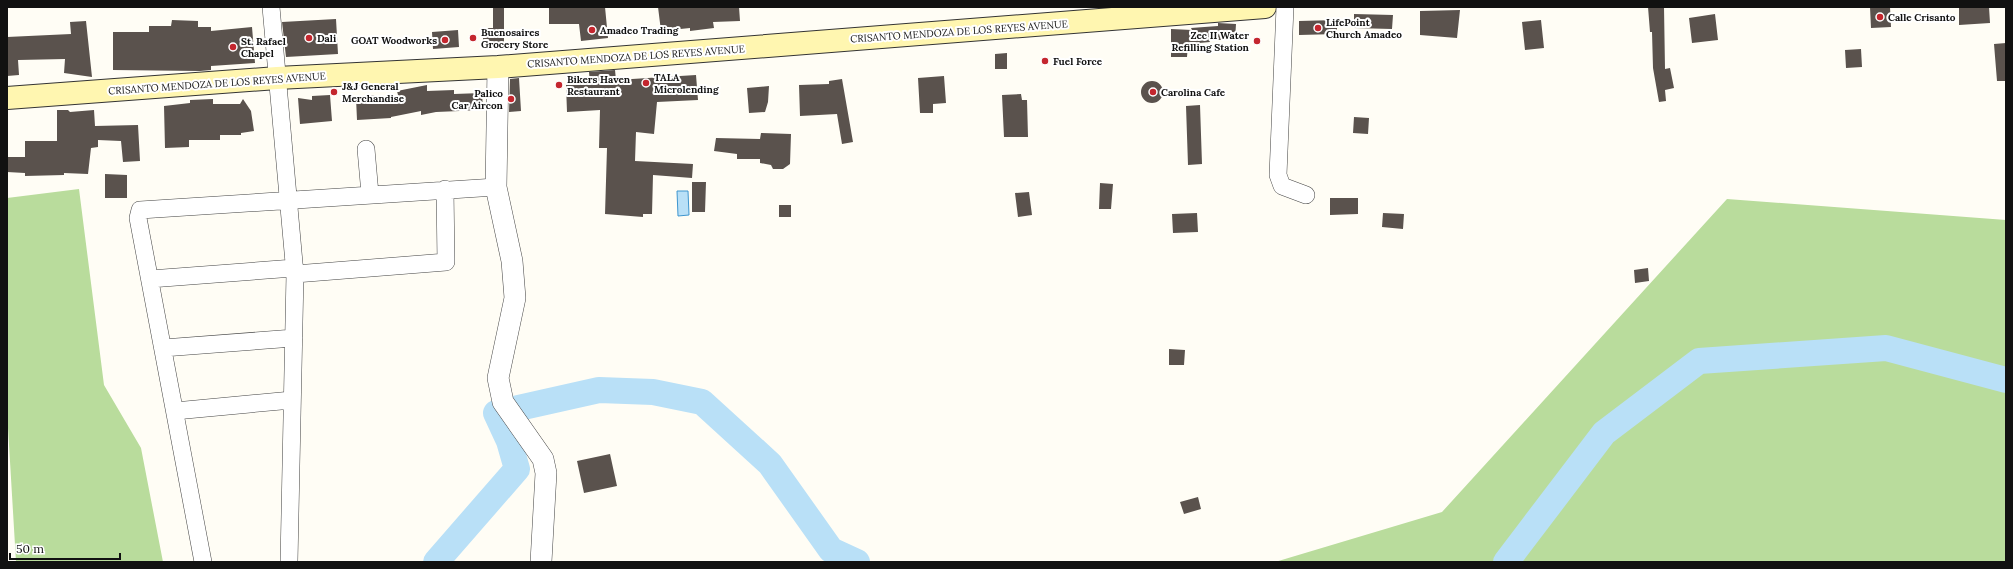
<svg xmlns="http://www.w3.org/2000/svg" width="2013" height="569" viewBox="0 0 2013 569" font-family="Lora,serif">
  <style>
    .forest { fill: #b9dc9c }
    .water { fill: #b9e0f7; stroke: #3f96cf }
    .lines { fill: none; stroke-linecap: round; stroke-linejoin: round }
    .river { stroke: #b9e0f7; stroke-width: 26 }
    .building { fill: #5a524d }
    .minor-casing { stroke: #444; stroke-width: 18 }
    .tertiary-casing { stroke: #444; stroke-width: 22 }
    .secondary-casing { stroke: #333; stroke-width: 24 }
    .minor { stroke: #fff; stroke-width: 17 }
    .tertiary { stroke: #fff; stroke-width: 21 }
    .secondary { stroke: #fff6b0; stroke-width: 22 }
    .poi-dot { fill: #c4262e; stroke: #fff; stroke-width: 1.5 }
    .labels { text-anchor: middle; stroke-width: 4; stroke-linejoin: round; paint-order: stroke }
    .poi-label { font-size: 10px; font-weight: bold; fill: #111; stroke: #fff; text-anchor: start }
    .street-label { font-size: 10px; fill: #111; stroke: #fff }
  </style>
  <rect width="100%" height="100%" fill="#fffdf5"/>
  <!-- forest -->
  <path class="forest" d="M 79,189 L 104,385 L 141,448 L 163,562 L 16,562 L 7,411 L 7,198 Z
    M 1727,199 L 2006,220 L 2006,562 L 1275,562 L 1442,512 Z"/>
  <!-- water -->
  <path class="water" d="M 677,191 L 688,191 L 689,215 L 678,216 Z"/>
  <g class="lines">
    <!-- river -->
    <path class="river" d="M 436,562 L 517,469 L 509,441 L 496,413 L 599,390 L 653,392 L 702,402 L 770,464 L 831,550 L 857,562
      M 1506,562 L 1604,433 L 1699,361 L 1886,348 L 2006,380"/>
  </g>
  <!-- building -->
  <path class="building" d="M 493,7 L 504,7 L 504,45 L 483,45 L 483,28 L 493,28 Z
    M 549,7 L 605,7 L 608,38 L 581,41 L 579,24 L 549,24 Z
    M 658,7 L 739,7 L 740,21 L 713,22 L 714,28 L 690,31 L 690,28 L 661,31 Z
    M 1648,7 L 1664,7 L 1665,69 L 1670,68 L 1674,88 L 1665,90 L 1666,101 L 1659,102 L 1653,68 L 1652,32 L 1650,32 Z
    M 1870,7 L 1890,7 L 1891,27 L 1871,28 Z
    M 1959,7 L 1989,7 L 1990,23 L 1959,25 Z
    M 1460,10 L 1457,38 L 1420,35 L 1420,11 Z
    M 1354,14 L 1393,15 L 1392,29 L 1354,28 Z
    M 1715,14 L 1718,40 L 1692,43 L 1689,18 Z
    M 336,19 L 338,54 L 286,57 L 282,22 Z
    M 172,20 L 198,21 L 198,27 L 211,27 L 211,31 L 252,27 L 255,63 L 211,66 L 211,70 L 200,71 L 113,70 L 113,32 L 149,32 L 149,26 L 171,26 Z
    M 1337,20 L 1337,34 L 1299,35 L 1299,21 Z
    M 1541,20 L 1544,48 L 1525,50 L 1522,22 Z
    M 86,21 L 92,77 L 64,73 L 65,59 L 18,60 L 19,75 L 7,76 L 7,37 L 71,34 L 70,22 Z
    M 1218,23 L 1236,24 L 1235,40 L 1209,40 L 1210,42 L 1188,44 L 1187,57 L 1171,57 L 1171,29 L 1192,30 L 1191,28 L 1218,26 Z
    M 458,30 L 459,47 L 433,49 L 432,32 Z
    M 2006,43 L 2006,81 L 1997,81 L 1994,44 Z
    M 1861,49 L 1862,67 L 1846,68 L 1845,50 Z
    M 1007,53 L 1007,69 L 995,69 L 995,54 Z
    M 615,70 L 616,80 L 696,75 L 698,100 L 657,102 L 654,134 L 636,132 L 635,161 L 693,164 L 692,178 L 653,175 L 652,214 L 643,214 L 643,217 L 605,214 L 607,148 L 599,148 L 600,110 L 567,112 L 566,85 L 590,84 L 589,72 Z
    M 944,76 L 946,103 L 933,104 L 933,113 L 920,113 L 918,78 Z
    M 519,78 L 521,111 L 509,112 L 510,79 Z
    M 842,79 L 853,142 L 842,144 L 837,114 L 800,116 L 799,85 L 829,84 L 829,81 Z
    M1141 92a11 11 0 1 1 22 0a11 11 0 1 1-22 0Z
    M 427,85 L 427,91 L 454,90 L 454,94 L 482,93 L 483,110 L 436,112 L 421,115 L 421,111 L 391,117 L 391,118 L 357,120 L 356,98 L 369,97 L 369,95 L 399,99 L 397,91 Z
    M 769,86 L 768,102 L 765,112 L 749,113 L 747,88 Z
    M 1021,94 L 1022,100 L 1027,100 L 1028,137 L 1004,137 L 1002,95 Z
    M 330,95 L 332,121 L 300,124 L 298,98 L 312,100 L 312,96 Z
    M 213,99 L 213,104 L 240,104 L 243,99 L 251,111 L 254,131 L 241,133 L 241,135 L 220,135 L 220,140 L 189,140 L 189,147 L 165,148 L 164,106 L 190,103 L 190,100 Z
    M 1200,105 L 1202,164 L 1188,165 L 1186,106 Z
    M 57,110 L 68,110 L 70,112 L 94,110 L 95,126 L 138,125 L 140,161 L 123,162 L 121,141 L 98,140 L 98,147 L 91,148 L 88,174 L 64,173 L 64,175 L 25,176 L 25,173 L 7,172 L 7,157 L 25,157 L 25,141 L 57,141 Z
    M 1354,117 L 1369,118 L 1368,134 L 1353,133 Z
    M 761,133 L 791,134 L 790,164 L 783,169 L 773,169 L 771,165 L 760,163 L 760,159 L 737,159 L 737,154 L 714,151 L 716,138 L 760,139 Z
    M 105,174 L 127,175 L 127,198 L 105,198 Z
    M 692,182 L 706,182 L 705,212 L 692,212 Z
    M 1100,183 L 1113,184 L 1111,209 L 1099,209 Z
    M 1029,192 L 1032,215 L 1018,217 L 1015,193 Z
    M 1330,198 L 1358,198 L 1358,214 L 1330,215 Z
    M 779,205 L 791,205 L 791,217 L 779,217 Z
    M 1197,213 L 1198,232 L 1173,233 L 1172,214 Z
    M 1383,213 L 1404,214 L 1403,229 L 1382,227 Z
    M 1648,268 L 1649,281 L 1635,283 L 1634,270 Z
    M 1169,349 L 1185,350 L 1184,365 L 1169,365 Z
    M 610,454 L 617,486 L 584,493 L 577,461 Z
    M 1198,497 L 1201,509 L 1184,514 L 1180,502 Z"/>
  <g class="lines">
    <defs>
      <path id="minor" d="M 271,7 L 295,274 L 289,562
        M 1285,7 L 1278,175 L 1282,186 L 1306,195
        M 366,149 L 370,194
        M 295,274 L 446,262 L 445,189
        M 150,279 L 294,268
        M 163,348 L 294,338
        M 175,411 L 292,400
        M 203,562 L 138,218 L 140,210 L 496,187"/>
      <path id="tertiary" d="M 498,67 L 496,187 L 512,261 L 515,298 L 498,378 L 503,402 L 543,459 L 546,473 L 541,562"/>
      <path id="secondary" d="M 7,98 L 277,78 L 498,67 L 1265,7"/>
    </defs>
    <!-- minor casing -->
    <use href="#minor" class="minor-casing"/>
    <!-- tertiary casing -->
    <use href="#tertiary" class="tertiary-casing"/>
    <!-- secondary casing -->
    <use href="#secondary" class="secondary-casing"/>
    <!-- minor -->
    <use href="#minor" class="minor"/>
    <!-- tertiary -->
    <use href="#tertiary" class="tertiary"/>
    <!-- secondary -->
    <use href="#secondary" class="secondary"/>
  </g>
  <!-- markers -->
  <g class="poi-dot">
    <circle cx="1880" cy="17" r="4"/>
    <circle cx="1318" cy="28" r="4"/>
    <circle cx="592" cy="30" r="4"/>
    <circle cx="309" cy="38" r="4"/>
    <circle cx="473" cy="38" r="4"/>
    <circle cx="445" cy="40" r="4"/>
    <circle cx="1257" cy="41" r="4"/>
    <circle cx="233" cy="47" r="4"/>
    <circle cx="1045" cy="61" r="4"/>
    <circle cx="646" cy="83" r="4"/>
    <circle cx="559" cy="85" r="4"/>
    <circle cx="334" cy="92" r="4"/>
    <circle cx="1153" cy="92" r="4"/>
    <circle cx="511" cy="99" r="4"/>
  </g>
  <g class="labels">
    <!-- poi labels -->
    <g class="poi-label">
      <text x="1888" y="21">Calle Crisanto</text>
      <text x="1326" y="26">LifePoint<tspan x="1326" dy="12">Church Amadeo</tspan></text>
      <text x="600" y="34">Amadeo Trading</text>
      <text x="481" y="36">Buenosaires<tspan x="481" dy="12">Grocery Store</tspan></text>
      <text x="1249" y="39" text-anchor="end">Zec II Water<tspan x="1249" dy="12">Refilling Station</tspan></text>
      <text x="317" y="42">Dali</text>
      <text x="437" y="44" text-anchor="end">GOAT Woodworks</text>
      <text x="241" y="45">St. Rafael<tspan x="241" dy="12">Chapel</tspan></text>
      <text x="1053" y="65">Fuel Force</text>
      <text x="654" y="81">TALA<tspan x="654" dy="12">Microlending</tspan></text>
      <text x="567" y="83">Bikers Haven<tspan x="567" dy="12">Restaurant</tspan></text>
      <text x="342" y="90">J&amp;J General<tspan x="342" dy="12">Merchandise</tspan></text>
      <text x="1161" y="96">Carolina Cafe</text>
      <text x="503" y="97" text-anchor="end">Palico<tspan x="503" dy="12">Car Aircon</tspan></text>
    </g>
    <!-- street labels -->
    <g class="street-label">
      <text transform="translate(959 31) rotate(-4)" y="4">CRISANTO MENDOZA DE LOS REYES AVENUE</text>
      <text transform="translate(636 56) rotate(-4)" y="4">CRISANTO MENDOZA DE LOS REYES AVENUE</text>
      <text transform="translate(217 83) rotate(-4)" y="4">CRISANTO MENDOZA DE LOS REYES AVENUE</text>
    </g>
  </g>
  <!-- border -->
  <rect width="2013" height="569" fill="none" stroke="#111111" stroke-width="16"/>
  <!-- scale -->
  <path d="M10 553v6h110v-6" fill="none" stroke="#111111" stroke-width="2"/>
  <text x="16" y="553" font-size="12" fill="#111111" stroke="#ffffff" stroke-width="3" paint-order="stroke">50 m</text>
</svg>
